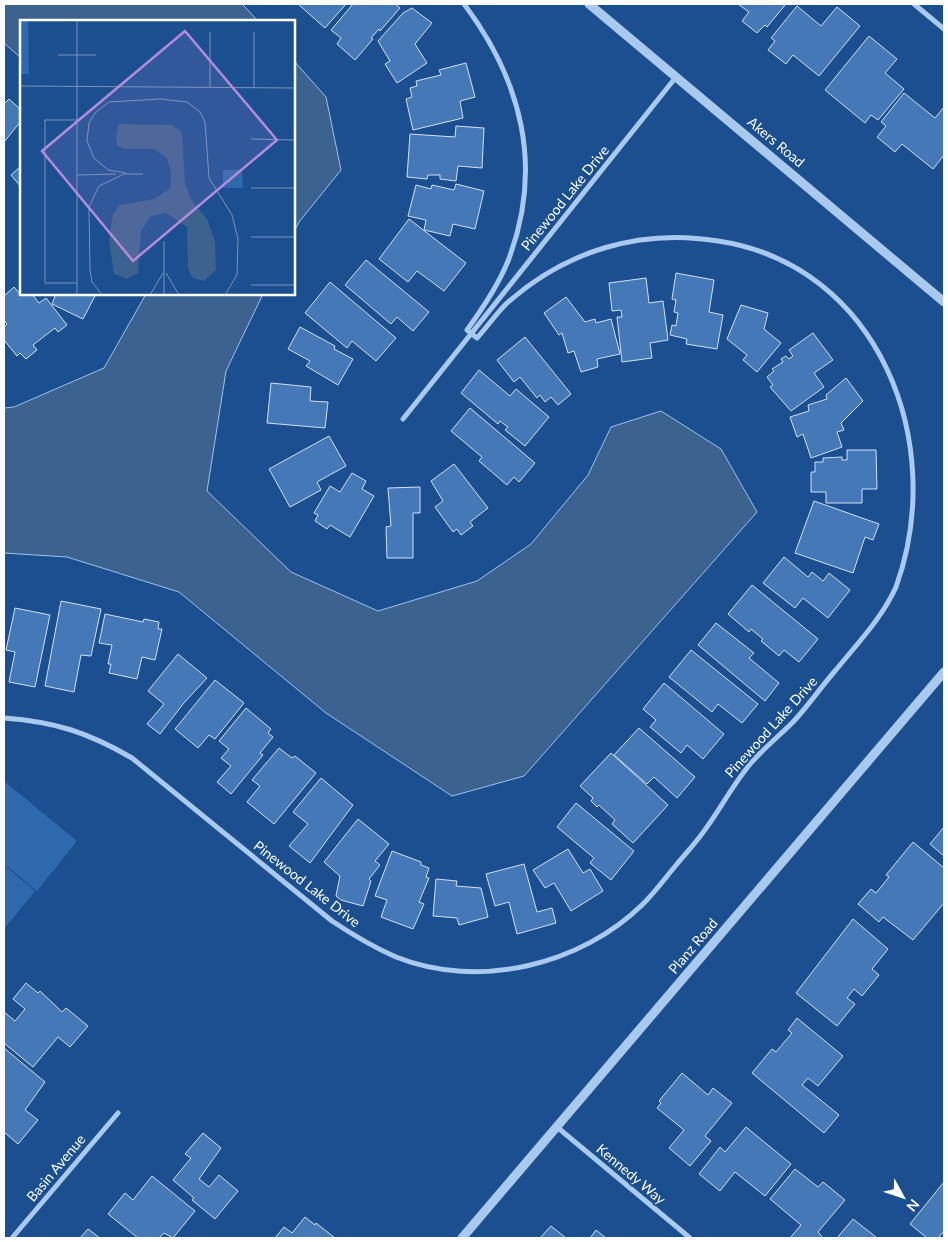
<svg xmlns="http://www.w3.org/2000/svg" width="948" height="1242" viewBox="0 0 948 1242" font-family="Lato,sans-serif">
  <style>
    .green { fill: #2e69ad }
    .water { fill: #3c6290; stroke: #9cc4f0 }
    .building { fill: #4478b7; stroke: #cfe3fa }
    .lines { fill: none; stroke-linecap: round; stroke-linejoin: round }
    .minor { stroke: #a9c9ee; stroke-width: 5 }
    .tertiary { stroke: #a9c9ee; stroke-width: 9 }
    .labels { text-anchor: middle; stroke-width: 4; stroke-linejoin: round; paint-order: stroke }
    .street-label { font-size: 14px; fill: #fff; stroke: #1b4f8f }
    .inset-road { fill: none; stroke: #7695bc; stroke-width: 1 }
    .view { fill: #b68bdc; fill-opacity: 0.15; stroke: #b68bdc; stroke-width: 2.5 }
    .inset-edge { fill: none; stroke: #fff; stroke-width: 2.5 }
  </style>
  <rect width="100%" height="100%" fill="#1b4f8f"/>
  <!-- green -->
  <path class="green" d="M 4,781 L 77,841 L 37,891 L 4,864 Z
    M 4,865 L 35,891 L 4,929 Z"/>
  <!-- water -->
  <path class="water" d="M 4,4 L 242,4 L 258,21 L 21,21 L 21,58 L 4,43 Z
    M 294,61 L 326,97 L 341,170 L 299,222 L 294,232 Z
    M 146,294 L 263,294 L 226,371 L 207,491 L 291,572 L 378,611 L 477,581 L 531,544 L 588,475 L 611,427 L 661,411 L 721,449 L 757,512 L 524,776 L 452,796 L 326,713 L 179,592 L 67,557 L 4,553 L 4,408 L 14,407 L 104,368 Z"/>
  <!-- building -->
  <path class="building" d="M 298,4 L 346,4 L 325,28 Z
    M 353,4 L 395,4 L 400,8 L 380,31 L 379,29 L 371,38 L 373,39 L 355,60 L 337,44 L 341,38 L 331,30 Z
    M 738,4 L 786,4 L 767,27 L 765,25 L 757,33 L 742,21 L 749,12 Z
    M 797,6 L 821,26 L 837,7 L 860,26 L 819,76 L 793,55 L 786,64 L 768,50 L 775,41 L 771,38 Z
    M 412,8 L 432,23 L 415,44 L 427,63 L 397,83 L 385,64 L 390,61 L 378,41 L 403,13 Z
    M 869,36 L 897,59 L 885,73 L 904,89 L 878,120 L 871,115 L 865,123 L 825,90 Z
    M 466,63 L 475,97 L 460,101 L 463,118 L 413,130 L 406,99 L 412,97 L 410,88 L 417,86 L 416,81 L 441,75 L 439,70 Z
    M 904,93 L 935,118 L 944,107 L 944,155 L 933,169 L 902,144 L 895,152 L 877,137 L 886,126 L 881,122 Z
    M 9,99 L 21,110 L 21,121 L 4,142 L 4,104 Z
    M 456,126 L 484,128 L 482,168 L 458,166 L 456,181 L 440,179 L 440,175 L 428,175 L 427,179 L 407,177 L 410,134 L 455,137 Z
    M 21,166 L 21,187 L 11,175 Z
    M 456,184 L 484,191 L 475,229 L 453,224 L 450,236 L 424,230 L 426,220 L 408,216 L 416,185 L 431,189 L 432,185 L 454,190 Z
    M 409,219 L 466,263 L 444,291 L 417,271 L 408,282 L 379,259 Z
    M 366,260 L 429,312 L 413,331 L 397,317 L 391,324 L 345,285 Z
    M 676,273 L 714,280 L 709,312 L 723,315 L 717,349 L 686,344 L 687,339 L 670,335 L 672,325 L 676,326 L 678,313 L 674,312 L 676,300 L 672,299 Z
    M 646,278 L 649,303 L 663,301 L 668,340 L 650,343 L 652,358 L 622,362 L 617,317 L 622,317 L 621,310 L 612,311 L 609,283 Z
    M 330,282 L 396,338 L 376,361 L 352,341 L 347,348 L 305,313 Z
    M 14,287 L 20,294 L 32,294 L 39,303 L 46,298 L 67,325 L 58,332 L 55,328 L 33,345 L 37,350 L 26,359 L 20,353 L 17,356 L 4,340 L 4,327 L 7,324 L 4,320 L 4,296 Z
    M 56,294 L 96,294 L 83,319 L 52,304 Z
    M 566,297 L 585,322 L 595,319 L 596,323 L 611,319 L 620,354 L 597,359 L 598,367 L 581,372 L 574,351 L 568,353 L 562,333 L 559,335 L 544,313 Z
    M 741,305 L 768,313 L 764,329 L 781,343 L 757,372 L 743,360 L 747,355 L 727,339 Z
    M 300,327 L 335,346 L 334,349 L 353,359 L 338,385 L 306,366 L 310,361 L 288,349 Z
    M 813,333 L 833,360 L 814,373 L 824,387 L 791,411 L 770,387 L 773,385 L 767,377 L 774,371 L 772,369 L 783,362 L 781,359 L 786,356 L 789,359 L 793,356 L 789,350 Z
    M 525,337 L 571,394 L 558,405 L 551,397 L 545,402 L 540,395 L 537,398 L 520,377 L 514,382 L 497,360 Z
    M 479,370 L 510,396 L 516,389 L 549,417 L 525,446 L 505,430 L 508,427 L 500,421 L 498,424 L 461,393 Z
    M 846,378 L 863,401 L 841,423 L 844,430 L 837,432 L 842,447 L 811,458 L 803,434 L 797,437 L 790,417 L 809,411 L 808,405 L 827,399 L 826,395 Z
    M 271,383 L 311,387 L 310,401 L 328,402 L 325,428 L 267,423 Z
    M 470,408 L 535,463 L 519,482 L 514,477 L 507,485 L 479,461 L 482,457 L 451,431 Z
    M 329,436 L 346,466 L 317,482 L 321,490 L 290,507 L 269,469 Z
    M 847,450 L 876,450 L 877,489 L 862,489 L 862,503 L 826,503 L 826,492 L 811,492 L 811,472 L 815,472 L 815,462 L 823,462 L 823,458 L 842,457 L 842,460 L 847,460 Z
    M 454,464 L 488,508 L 470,522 L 473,526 L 461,535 L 457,529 L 453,532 L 435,507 L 443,501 L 431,481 Z
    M 352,473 L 366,481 L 362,489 L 374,496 L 350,537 L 330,525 L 327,529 L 315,521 L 318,515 L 314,513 L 330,486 L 340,492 Z
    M 420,487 L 420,513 L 413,513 L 413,558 L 387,558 L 386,527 L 391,526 L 388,488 Z
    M 814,501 L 879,524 L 873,540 L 865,537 L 853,573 L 795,553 Z
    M 784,557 L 808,577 L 812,572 L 823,581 L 829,573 L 850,590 L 828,618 L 803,598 L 795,608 L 763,583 Z
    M 752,585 L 818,639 L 799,662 L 784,650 L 779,656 L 761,641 L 763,639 L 751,629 L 749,632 L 728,614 Z
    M 61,601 L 101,609 L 91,656 L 81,655 L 74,692 L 45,686 Z
    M 15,608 L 50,615 L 35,687 L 9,682 L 15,652 L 6,650 Z
    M 105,614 L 143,622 L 144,619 L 159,622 L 158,629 L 162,629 L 155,660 L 142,657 L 137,679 L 109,673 L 111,664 L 108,664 L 112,645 L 99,643 Z
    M 716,623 L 754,653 L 749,658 L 779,683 L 765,701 L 698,645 Z
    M 691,650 L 758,704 L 742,723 L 718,704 L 712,712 L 669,677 Z
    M 178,654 L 207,678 L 183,704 L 160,734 L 147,724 L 164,704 L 148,691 Z
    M 215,680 L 244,703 L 215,739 L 209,735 L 198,748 L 175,729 Z
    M 664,683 L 724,734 L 703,759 L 687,745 L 681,753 L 650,727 L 656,720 L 643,709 Z
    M 246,708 L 271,729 L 268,733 L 273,737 L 260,753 L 263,755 L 231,794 L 217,782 L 231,766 L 221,758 L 229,749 L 219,741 Z
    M 639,728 L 695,777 L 677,798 L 654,777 L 647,784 L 614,755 Z
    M 279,748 L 292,758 L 295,756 L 316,773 L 274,824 L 247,802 L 260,786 L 252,780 Z
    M 611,753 L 668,805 L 633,843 L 612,824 L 615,820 L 599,805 L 597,807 L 591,801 L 593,798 L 580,786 Z
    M 321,778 L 353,805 L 310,863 L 289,846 L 308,824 L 293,812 Z
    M 576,803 L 634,851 L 611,880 L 590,863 L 594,858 L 557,827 Z
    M 358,819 L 389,844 L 375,861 L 380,865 L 369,879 L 371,881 L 363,906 L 341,900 L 336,896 L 340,876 L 324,862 Z
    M 944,827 L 944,856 L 930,844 Z
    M 913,842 L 944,868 L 944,903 L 913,940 L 883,917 L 879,922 L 858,904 L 871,889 L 876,893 L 889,877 L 886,875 Z
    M 568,849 L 583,873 L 590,869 L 603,891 L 571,911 L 554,883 L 545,888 L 533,870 Z
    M 392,851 L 421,862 L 421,865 L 429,868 L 426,877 L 429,878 L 419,902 L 424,904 L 413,929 L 381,917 L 387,900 L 375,896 Z
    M 524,864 L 537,912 L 552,908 L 556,923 L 517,934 L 509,902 L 495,906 L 486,874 Z
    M 436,879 L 457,881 L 456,886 L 481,888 L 488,917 L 459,925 L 457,918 L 433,916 Z
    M 853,919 L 888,949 L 872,969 L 879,975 L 862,996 L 854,989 L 847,998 L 855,1004 L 837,1026 L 796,993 Z
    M 26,983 L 38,993 L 40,991 L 62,1012 L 66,1008 L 88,1026 L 70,1047 L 58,1037 L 33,1067 L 4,1043 L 4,1012 L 15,1021 L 25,1009 L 13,999 Z
    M 797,1018 L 843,1056 L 818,1086 L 808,1078 L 802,1085 L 839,1115 L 824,1133 L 752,1073 L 772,1049 L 776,1052 L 792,1033 L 788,1030 Z
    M 4,1048 L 45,1082 L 25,1110 L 38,1120 L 18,1144 L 4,1132 Z
    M 682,1073 L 708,1095 L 713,1088 L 732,1103 L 705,1136 L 711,1141 L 690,1166 L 669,1148 L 684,1130 L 657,1108 L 661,1103 L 659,1101 Z
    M 746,1127 L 791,1164 L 765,1196 L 735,1172 L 720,1191 L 699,1174 L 720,1147 L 725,1152 Z
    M 203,1133 L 221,1148 L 199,1179 L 209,1187 L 219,1175 L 238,1191 L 215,1219 L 192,1200 L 194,1198 L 173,1180 L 191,1158 L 185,1154 Z
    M 795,1169 L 818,1187 L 823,1182 L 845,1200 L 818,1232 L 823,1238 L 790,1238 L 801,1225 L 770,1199 Z
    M 152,1176 L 195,1211 L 173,1238 L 164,1233 L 159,1238 L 138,1238 L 108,1214 L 125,1193 L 133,1200 Z
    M 944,1182 L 944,1231 L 938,1238 L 927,1238 L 910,1224 Z
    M 305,1217 L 315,1225 L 316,1223 L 335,1238 L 275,1238 L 284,1227 L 292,1233 Z
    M 853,1219 L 877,1238 L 837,1238 Z
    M 551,1226 L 566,1238 L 540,1238 Z
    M 88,1229 L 100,1238 L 80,1238 Z
    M 596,1230 L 606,1238 L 590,1238 Z"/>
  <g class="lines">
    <!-- minor -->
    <path class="minor" d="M 914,4 L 944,29
      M 403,419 L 676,77
      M 4,718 C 56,722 87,732 132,758 L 332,921 C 353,935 373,947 396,957 C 479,990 581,965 643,904 C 655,892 666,877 677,864 C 688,851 700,838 709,824 C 723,804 735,782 751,763 C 764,748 779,736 793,722 C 808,706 821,687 835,671 C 857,644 882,618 896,587 C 948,443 879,265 718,241 C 640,228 565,251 506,304 C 496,314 487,327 477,338 L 467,330 C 483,308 498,286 508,261 C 544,168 522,81 464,4
      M 557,1127 L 690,1238
      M 12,1238 L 118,1113"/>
    <!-- tertiary -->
    <path class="tertiary" d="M 589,4 L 944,302
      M 462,1238 L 944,672"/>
  </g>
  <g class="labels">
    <!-- street labels -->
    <g class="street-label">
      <text transform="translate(776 142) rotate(40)" y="5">Akers Road</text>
      <text transform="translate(565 198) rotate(-51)" y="5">Pinewood Lake Drive</text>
      <text transform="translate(771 727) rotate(-48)" y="5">Pinewood Lake Drive</text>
      <text transform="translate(307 884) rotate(38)" y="5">Pinewood Lake Drive</text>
      <text transform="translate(693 946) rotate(-50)" y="5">Planz Road</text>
      <text transform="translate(56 1168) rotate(-50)" y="5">Basin Avenue</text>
      <text transform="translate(631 1174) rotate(40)" y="5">Kennedy Way</text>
    </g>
  </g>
  <!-- overview -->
  <g transform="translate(20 20)">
    <rect width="275" height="275" fill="#1b4f8f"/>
    <path d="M 0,0 L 8,0 L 9,54 L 0,54 ZM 203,150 L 222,150 L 223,168 L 203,168 Z" fill="#2e69ad"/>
    <path d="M 99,104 L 152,105 L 162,112 L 165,163 L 171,179 L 188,201 L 195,222 L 196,250 L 184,261 L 173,258 L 168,249 L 167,207 L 146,193 L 131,196 L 121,211 L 118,253 L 107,259 L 94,254 L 89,220 L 93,194 L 100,185 L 134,179 L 150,169 L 151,152 L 147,138 L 134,129 L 104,129 L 97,125 L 96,114 Z" fill="#3c6290"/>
    <path class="inset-road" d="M 190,12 L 190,67M 234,12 L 234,68M 38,35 L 76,35M 0,66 L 275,68M 231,119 L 275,120M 105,154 L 123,154M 57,155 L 96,154M 231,168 L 275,168M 231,217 L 275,217M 144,221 L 144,275M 146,253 L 159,275M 57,263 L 25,263 L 25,100 L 57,100M 231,265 L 275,265M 57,275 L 57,0M 82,275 L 72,262 L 70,250 L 69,187 L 79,166 L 106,153 L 88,150 L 74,138 L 67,121 L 69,103 L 75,93 L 89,82 L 140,79 L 167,82 L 180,92 L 185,102 L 189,158 L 212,195 L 218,219 L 217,255 L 205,275M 130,275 L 143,253"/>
    <path class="view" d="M 165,11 L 257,120 L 113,241 L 22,131 Z"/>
    <rect width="275" height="275" class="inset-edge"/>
  </g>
  <!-- border -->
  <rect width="948" height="1242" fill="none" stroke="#ffffff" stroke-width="10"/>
  <!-- north arrow -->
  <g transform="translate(903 1197) rotate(130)" stroke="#1b4f8f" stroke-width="4" paint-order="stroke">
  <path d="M0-4L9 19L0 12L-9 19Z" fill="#ffffff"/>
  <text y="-8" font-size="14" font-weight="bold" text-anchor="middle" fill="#ffffff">N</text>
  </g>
</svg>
